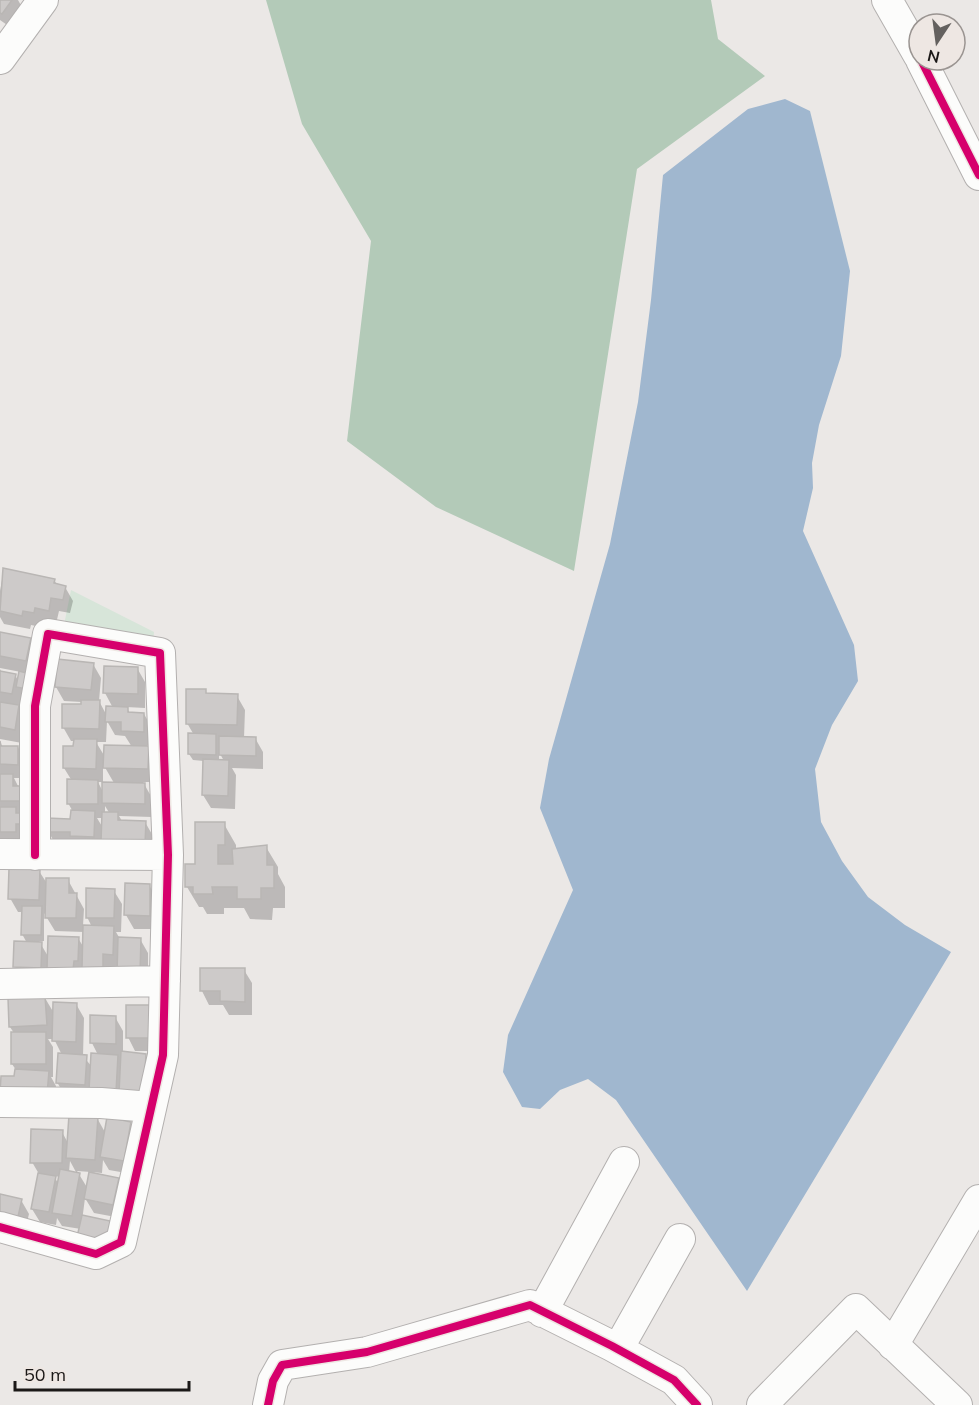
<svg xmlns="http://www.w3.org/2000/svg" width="979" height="1405" viewBox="0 0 979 1405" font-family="Mulish,sans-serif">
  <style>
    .green { fill: #d7e5d9 }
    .forest { fill: #b3cab8 }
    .water { fill: #a0b7cf }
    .shadow { fill: #0003; fill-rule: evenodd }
    .building { fill: #cdcac9; stroke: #b9b6b4; stroke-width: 1.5 }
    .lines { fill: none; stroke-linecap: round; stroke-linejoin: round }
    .minor-casing { stroke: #b3b0af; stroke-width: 32 }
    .minor { stroke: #fcfcfb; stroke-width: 30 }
    .cycleway-casing { stroke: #eee7e3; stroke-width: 11 }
    .cycleway { stroke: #d6006c; stroke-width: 8 }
  </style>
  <rect width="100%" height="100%" fill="#ebe8e6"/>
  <!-- green -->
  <path class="green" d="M 71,590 L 154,632 L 153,644 L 63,630 Z"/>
  <!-- forest -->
  <path class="forest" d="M 266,0 L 711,0 L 718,39 L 765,76 L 637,169 L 574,571 L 436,507 L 347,441 L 371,241 L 302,124 Z"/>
  <!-- water -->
  <path class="water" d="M 785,99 L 810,111 L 850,271 L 841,356 L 819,425 L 812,463 L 813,488 L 803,531 L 854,645 L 858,681 L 832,725 L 815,769 L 821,822 L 842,861 L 868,897 L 905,925 L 951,952 L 747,1291 L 616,1100 L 588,1079 L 560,1090 L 540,1109 L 522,1107 L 503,1072 L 508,1035 L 573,890 L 540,808 L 549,759 L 610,544 L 638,402 L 651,300 L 663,175 L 748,109 Z"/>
  <!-- shadow -->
  <path class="shadow" d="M 0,0 L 18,0 L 23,9 L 10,27 L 0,20 Z
    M 4,570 L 54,580 L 58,586 L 65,587 L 73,601 L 70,613 L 59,611 L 56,624 L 41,627 L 31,625 L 30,629 L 4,624 L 0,617 L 0,591 Z
    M 0,633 L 30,639 L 38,653 L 19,708 L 26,720 L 22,743 L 0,739 L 0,669 L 2,673 L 15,675 L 19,682 L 21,672 L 0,668 Z
    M 93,664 L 101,678 L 99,701 L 107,716 L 113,708 L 105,693 L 105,668 L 137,668 L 145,682 L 145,708 L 126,707 L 130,713 L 144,714 L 152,728 L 151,745 L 147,745 L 156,761 L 155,782 L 143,782 L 152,798 L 152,817 L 119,816 L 122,821 L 145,822 L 153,836 L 152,857 L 56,845 L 48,831 L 72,820 L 72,810 L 68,803 L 72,781 L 64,768 L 75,748 L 75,741 L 71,741 L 63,727 L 82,706 L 82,702 L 64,701 L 56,687 ZM 107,721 L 115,735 L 125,736 L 132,747 L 105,757 L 96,742 L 106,742 ZM 103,764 L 114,783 L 103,792 L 98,782 L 103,782 ZM 105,806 L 110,814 L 105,814 ZM 97,818 L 103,818 L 103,828 Z
    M 205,691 L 208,695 L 237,696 L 245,710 L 244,738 L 255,738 L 263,752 L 263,769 L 232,768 L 236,775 L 235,809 L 211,808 L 203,795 L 204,761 L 193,760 L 189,754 L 194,735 L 187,723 ZM 219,752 L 224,761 L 219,761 Z
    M 0,743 L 3,747 L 18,747 L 25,761 L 25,778 L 14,778 L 19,788 L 23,846 L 0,846 Z
    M 224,824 L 236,845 L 236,851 L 266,847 L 278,867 L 278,874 L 285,887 L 285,908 L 273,908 L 272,920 L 250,919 L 244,908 L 224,908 L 224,914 L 207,914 L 203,907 L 199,907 L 187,887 L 197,865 Z
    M 39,871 L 48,885 L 68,880 L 84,909 L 83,926 L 92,927 L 87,917 L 114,891 L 122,904 L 121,932 L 116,932 L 120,939 L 140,939 L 148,953 L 148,987 L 23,980 L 15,966 L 27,943 L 22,934 L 23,912 L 18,912 L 10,898 ZM 44,913 L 55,931 L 84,932 L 84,948 L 78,938 L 49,958 L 39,941 L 44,941 Z
    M 149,885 L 157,899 L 157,929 L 134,929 L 126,915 Z
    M 244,970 L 252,983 L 252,1015 L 229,1015 L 223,1005 L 209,1005 L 202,991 Z
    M 45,998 L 55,1015 L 76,1004 L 84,1018 L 83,1056 L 92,1067 L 98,1055 L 92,1043 L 115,1017 L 123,1031 L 123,1053 L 145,1055 L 153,1069 L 151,1108 L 65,1096 L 57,1082 L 62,1055 L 54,1039 L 48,1039 L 53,1047 L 53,1077 L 51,1077 L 56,1086 L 54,1108 L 16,1078 L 16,1070 L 12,1064 L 14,1033 L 10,1027 Z
    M 149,1007 L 157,1051 L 135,1051 L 128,1037 Z
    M 97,1118 L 106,1134 L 130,1123 L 138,1137 L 132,1174 L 109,1170 L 103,1160 L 102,1173 L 92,1172 L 118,1179 L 126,1193 L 121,1218 L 94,1213 L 85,1198 L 81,1229 L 62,1226 L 57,1218 L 56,1225 L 40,1222 L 32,1209 L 39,1174 L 32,1162 L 62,1132 L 68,1143 ZM 70,1161 L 77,1174 L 69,1172 ZM 77,1171 L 91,1172 L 88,1189 ZM 54,1176 L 61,1177 L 59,1185 Z
    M 0,1195 L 21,1200 L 29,1214 L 24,1234 Z"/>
  <!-- building -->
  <path class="building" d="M 0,0 L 12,0 L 2,14 L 0,13 Z
    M 3,568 L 55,579 L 54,583 L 66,586 L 63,600 L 51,598 L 49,611 L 35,608 L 34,613 L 23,611 L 22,616 L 0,611 Z
    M 0,632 L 31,638 L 26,661 L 0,656 Z
    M 57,659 L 94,663 L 91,690 L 55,687 Z
    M 104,666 L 138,667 L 138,694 L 103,693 Z
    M 0,671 L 16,674 L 12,694 L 0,692 Z
    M 19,671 L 30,674 L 27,689 L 16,687 Z
    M 186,689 L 206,689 L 206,693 L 238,694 L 237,725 L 186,724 Z
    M 81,700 L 100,700 L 99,729 L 62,728 L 62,704 L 81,704 Z
    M 0,702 L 19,705 L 15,730 L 0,727 Z
    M 106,706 L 128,707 L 128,712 L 144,713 L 144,732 L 121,731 L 121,722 L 105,722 Z
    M 188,733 L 216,734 L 216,755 L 188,754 Z
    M 219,736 L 256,737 L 256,756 L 219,755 Z
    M 74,739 L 97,739 L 96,769 L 63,768 L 63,746 L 73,746 Z
    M 0,741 L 1,746 L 18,746 L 18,765 L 0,764 Z
    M 104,745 L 149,746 L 148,769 L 103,768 Z
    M 203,759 L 229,760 L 228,796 L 202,795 Z
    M 0,774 L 13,774 L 13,786 L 25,786 L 25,801 L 0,801 Z
    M 67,779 L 98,780 L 98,804 L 67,804 Z
    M 102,782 L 145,783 L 145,804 L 102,803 Z
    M 0,807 L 16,807 L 16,813 L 22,813 L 22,824 L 16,824 L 16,832 L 0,832 Z
    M 71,810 L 95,811 L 94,837 L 70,836 L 70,832 L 46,832 L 47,818 L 70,819 Z
    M 102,812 L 118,812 L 118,820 L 146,821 L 145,844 L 101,842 Z
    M 195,822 L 225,822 L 225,845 L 218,845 L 218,864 L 233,864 L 232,849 L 267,845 L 267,865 L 274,865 L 274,888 L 261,888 L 261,899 L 237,899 L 237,887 L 212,887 L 213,894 L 193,894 L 193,887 L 185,887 L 185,864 L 195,864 Z
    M 9,868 L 40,869 L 39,900 L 8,899 Z
    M 46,878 L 69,878 L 69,893 L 77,893 L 76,918 L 45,918 Z
    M 125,883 L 150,884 L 150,916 L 124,915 Z
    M 86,888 L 115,889 L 114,918 L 86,918 Z
    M 22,906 L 42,906 L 41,935 L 21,935 Z
    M 83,925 L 114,926 L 113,955 L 103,954 L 103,969 L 82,969 Z
    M 48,936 L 79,937 L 78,961 L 74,961 L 73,970 L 47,969 Z
    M 118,937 L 141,938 L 140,974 L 117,973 Z
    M 14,941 L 42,942 L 41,968 L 13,967 Z
    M 200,968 L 245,968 L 245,1002 L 220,1001 L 220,991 L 200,991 Z
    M 45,996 L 47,1025 L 9,1027 L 8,998 Z
    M 53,1002 L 77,1003 L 76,1042 L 52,1041 Z
    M 126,1005 L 150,1005 L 150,1038 L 126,1038 Z
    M 90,1015 L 116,1016 L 116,1044 L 90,1043 Z
    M 11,1032 L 46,1032 L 46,1064 L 11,1064 Z
    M 121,1051 L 146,1054 L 144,1094 L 119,1093 Z
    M 58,1053 L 87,1055 L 85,1085 L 56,1083 Z
    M 91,1053 L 118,1055 L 116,1092 L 89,1090 Z
    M 15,1069 L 49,1071 L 47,1095 L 0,1092 L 1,1076 L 14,1076 Z
    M 69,1115 L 98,1117 L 95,1160 L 66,1158 Z
    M 107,1117 L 131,1122 L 124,1161 L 100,1157 Z
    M 31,1129 L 63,1130 L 62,1163 L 30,1163 Z
    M 60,1169 L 80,1173 L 72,1216 L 52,1213 Z
    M 89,1172 L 119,1178 L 113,1205 L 84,1199 Z
    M 38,1173 L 56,1176 L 49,1212 L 31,1209 Z
    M 0,1194 L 22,1199 L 17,1221 L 0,1217 Z
    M 82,1215 L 115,1222 L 111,1243 L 77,1237 Z"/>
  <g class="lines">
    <defs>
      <path id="minor" d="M 887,0 L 919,56
        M 0,59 L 43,0
        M 921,60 L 979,175
        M 0,854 L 168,855
        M 0,984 L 165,981
        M 0,1102 L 101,1103 L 151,1107
        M 0,1227 L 96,1254 L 121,1242 L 163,1055 L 168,855 L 160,653 L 48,634 L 35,706 L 35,855
        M 542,1312 L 624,1162
        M 893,1345 L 979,1200
        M 618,1349 L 680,1239
        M 268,1405 L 273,1381 L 282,1365 L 367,1352 L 530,1305 L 612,1346 L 674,1380 L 697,1405
        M 762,1405 L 856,1309 L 957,1405"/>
    </defs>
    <!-- minor casing -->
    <use href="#minor" class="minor-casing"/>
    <!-- minor -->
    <use href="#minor" class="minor"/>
    <defs>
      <path id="cycleway" d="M 921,60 L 979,175
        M 0,1227 L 96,1254 L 121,1242 L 163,1055 L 168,855 L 160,653 L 48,634 L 35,706 L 35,855
        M 268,1405 L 273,1381 L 282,1365 L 367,1352 L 530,1305 L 612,1346 L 674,1380 L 697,1405"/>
    </defs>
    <!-- cycleway casing -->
    <use href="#cycleway" class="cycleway-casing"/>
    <!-- cycleway -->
    <use href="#cycleway" class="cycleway"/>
  </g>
  <!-- north arrow -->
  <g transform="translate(937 42) rotate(193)"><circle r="28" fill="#eee7e3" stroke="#9a9491" stroke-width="1.5"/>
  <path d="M0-4.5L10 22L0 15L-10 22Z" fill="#64615f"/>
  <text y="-9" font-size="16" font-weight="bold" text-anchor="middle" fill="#1b1817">N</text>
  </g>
  <!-- scale -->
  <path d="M15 1381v9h174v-9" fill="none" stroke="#1b1817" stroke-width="3"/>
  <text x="24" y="1381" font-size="18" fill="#1b1817" stroke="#eee7e3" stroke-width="4.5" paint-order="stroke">50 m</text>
</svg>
